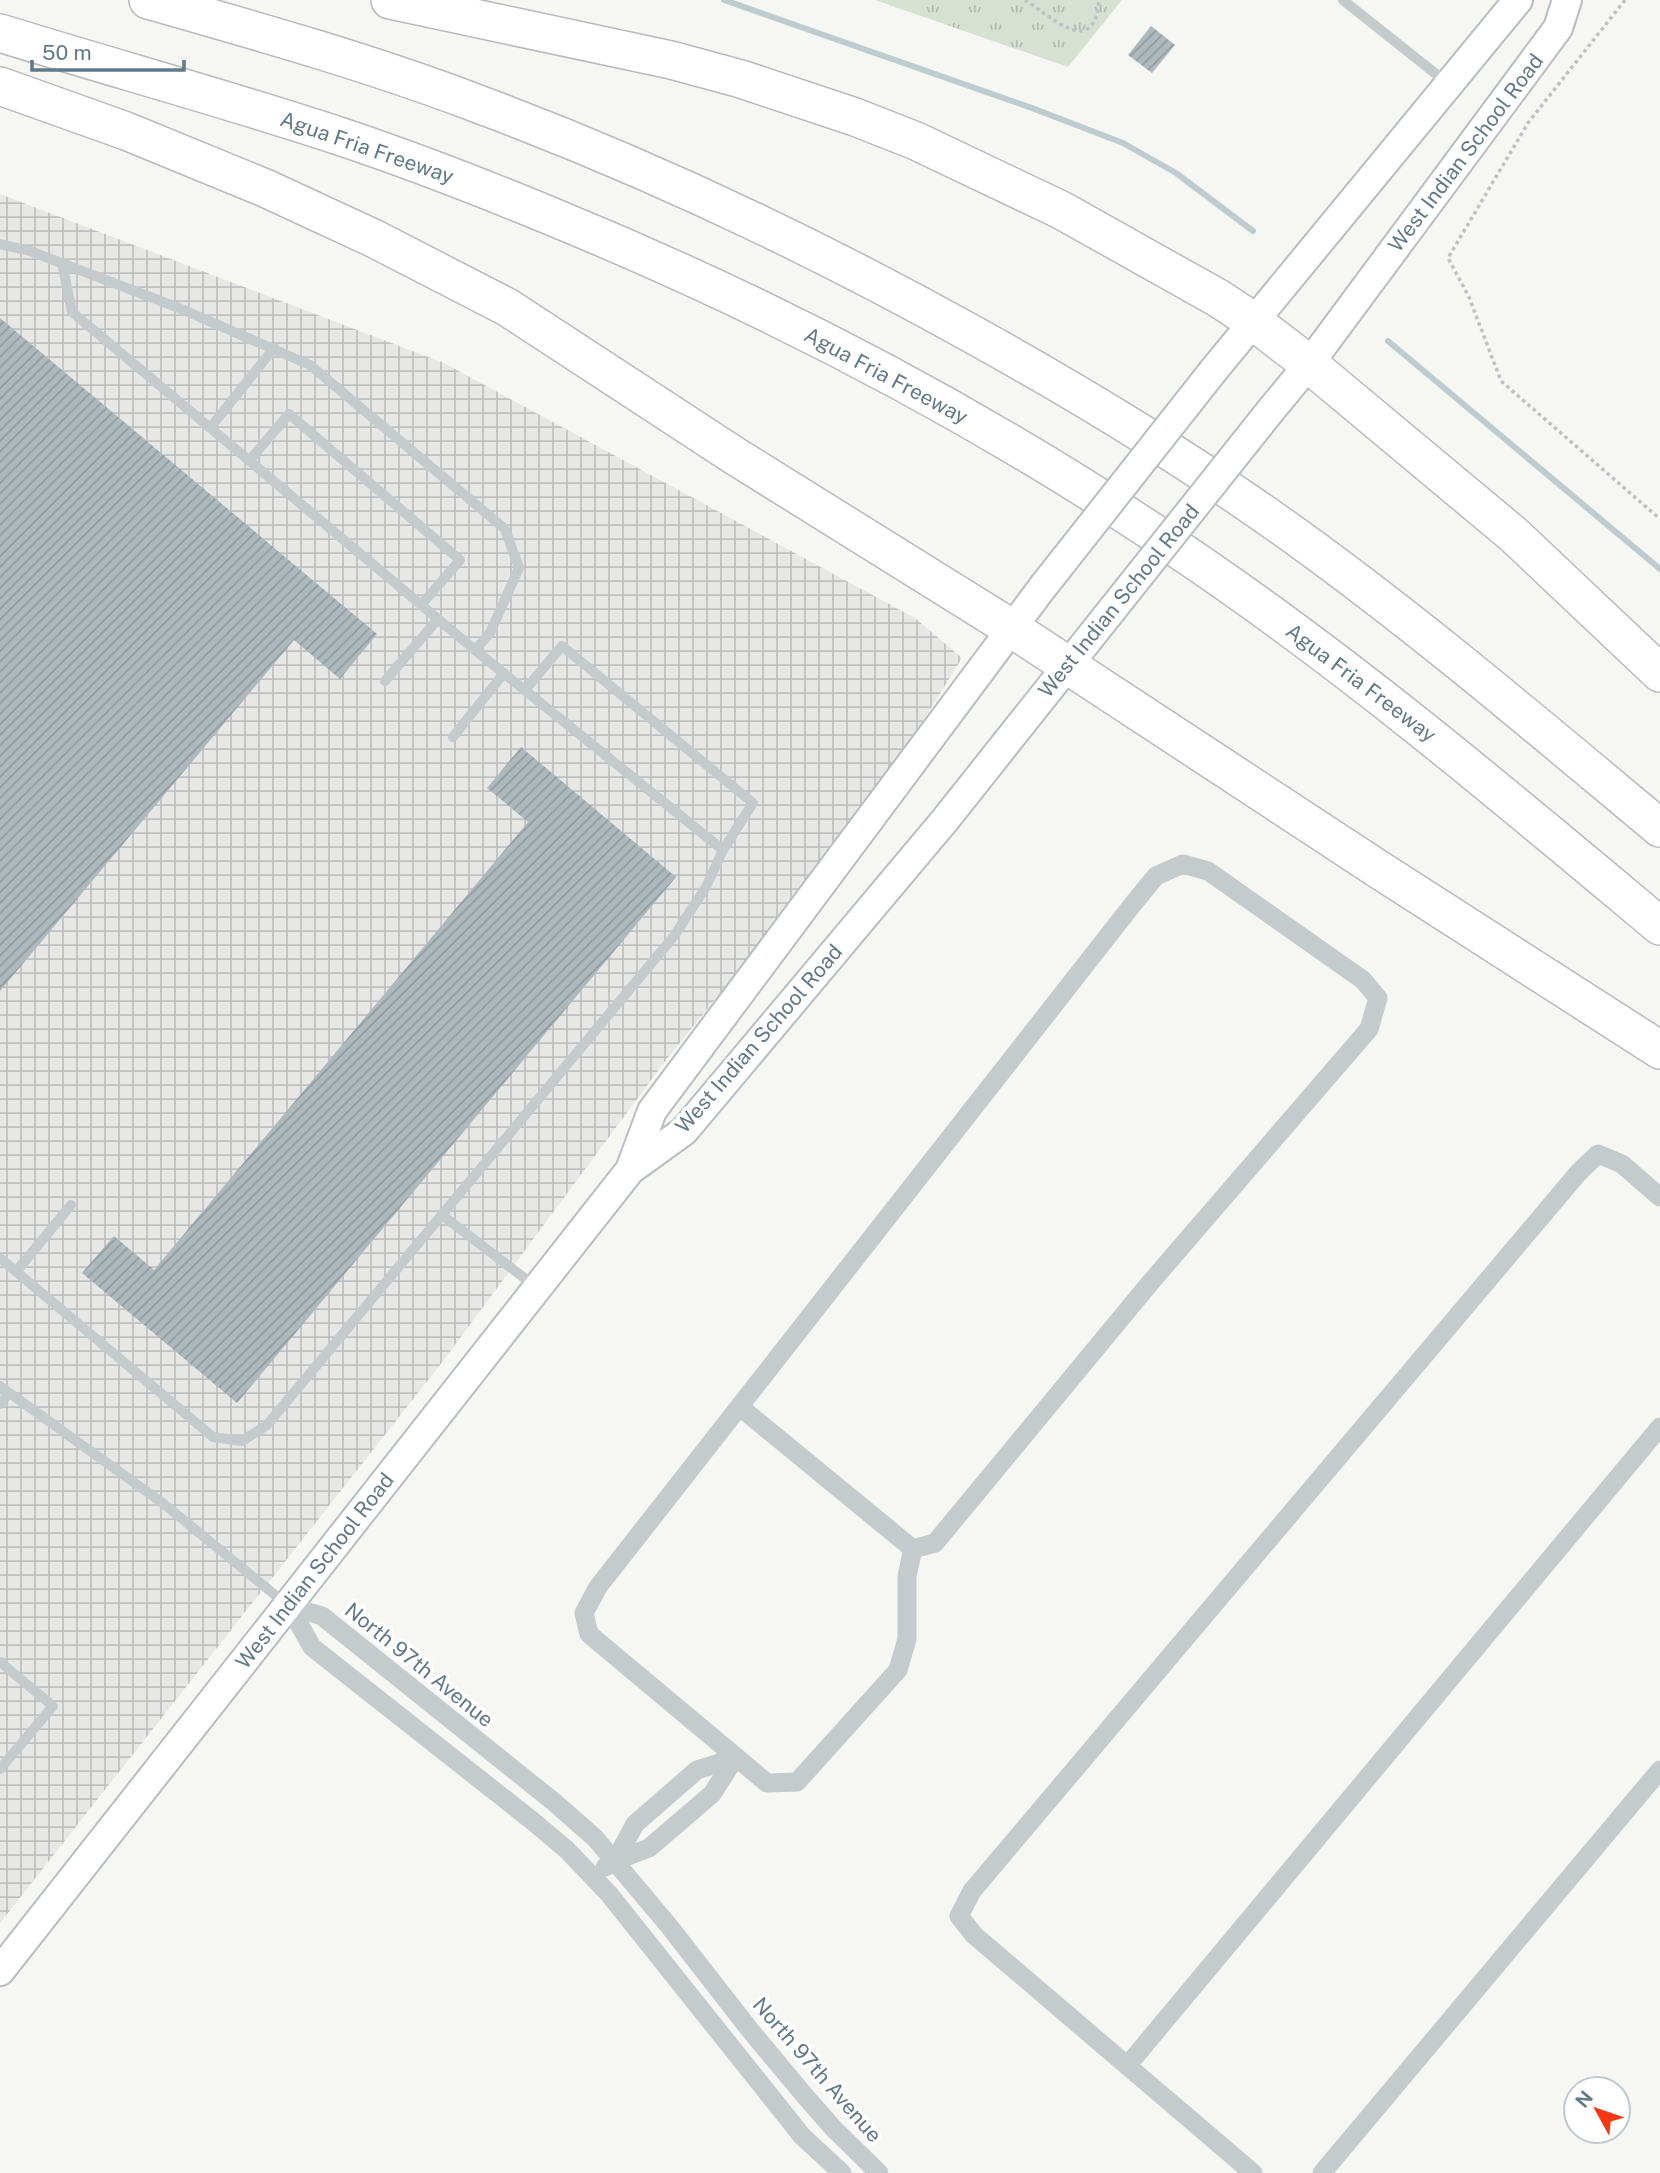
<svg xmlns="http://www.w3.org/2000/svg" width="1660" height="2173" viewBox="0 0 1660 2173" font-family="'Public Sans',sans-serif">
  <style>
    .industrial { fill: url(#industrial-grid) }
    .grass { fill: url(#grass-tufts) }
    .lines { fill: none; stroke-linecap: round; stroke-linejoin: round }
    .stream { stroke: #beccd0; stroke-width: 6 }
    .building { fill: url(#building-hatch) }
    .secondary-casing { stroke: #b7bdc1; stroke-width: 32 }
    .motorway-casing { stroke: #b7bbbe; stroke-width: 40 }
    .path { stroke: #bec1c3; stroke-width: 3.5; stroke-dasharray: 3.5 3.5; stroke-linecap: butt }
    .service { stroke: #c5cacd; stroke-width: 10 }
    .minor { stroke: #c5cacd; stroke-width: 19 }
    .secondary { stroke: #fff; stroke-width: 28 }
    .motorway { stroke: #fff; stroke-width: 37 }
    .secondary-bridge-casing { stroke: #b7bdc1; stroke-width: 32; stroke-linecap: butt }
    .secondary-bridge { stroke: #fff; stroke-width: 28 }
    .labels { text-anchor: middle; stroke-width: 7; stroke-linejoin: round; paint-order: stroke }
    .street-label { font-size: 21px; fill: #627987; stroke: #fff }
  </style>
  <defs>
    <pattern id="industrial-grid" width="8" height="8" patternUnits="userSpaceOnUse" patternTransform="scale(1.75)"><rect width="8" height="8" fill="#e7e8e6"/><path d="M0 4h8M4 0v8" fill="none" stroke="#bfc1c0"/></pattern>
    <pattern id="grass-tufts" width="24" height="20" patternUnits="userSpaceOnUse" patternTransform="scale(1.75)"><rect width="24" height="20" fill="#d8dfd3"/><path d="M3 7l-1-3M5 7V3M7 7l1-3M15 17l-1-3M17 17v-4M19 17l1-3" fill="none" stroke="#b3bab1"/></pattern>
    <pattern id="building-hatch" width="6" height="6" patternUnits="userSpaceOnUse" patternTransform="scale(1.75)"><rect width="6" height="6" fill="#aeb8bd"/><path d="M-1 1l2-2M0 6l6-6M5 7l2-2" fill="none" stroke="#919a9f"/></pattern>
  </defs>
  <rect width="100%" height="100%" fill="#f6f6f2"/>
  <!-- industrial -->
  <path class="industrial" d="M 0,194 L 444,363 L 915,618 L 962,658 L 892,771 L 783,915 L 666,1060 L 440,1365 L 0,1923 Z"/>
  <!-- grass -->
  <path class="grass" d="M 875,0 L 1122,0 L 1068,67 Z"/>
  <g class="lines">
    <!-- stream -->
    <path class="stream" d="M 724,0 L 1032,108 L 1123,143 L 1176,173 L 1253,231
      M 1388,341 L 1660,569"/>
  </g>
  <!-- building -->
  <path class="building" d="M 1151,26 L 1175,45 L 1152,73 L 1128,55 Z
    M 0,318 L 377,634 L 340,679 L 294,640 L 0,991 Z
    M 521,747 L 676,877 L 237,1403 L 82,1273 L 114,1236 L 154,1270 L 528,822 L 487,788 Z"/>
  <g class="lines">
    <defs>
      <path id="secondary" d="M 1213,371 L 1518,0
        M 1271,410 L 1309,364 L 1558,28 L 1567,0
        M 630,1170 L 652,1111 L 1042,588
        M 0,1971 L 630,1170 L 684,1131 L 945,820 L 1111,611"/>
      <path id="motorway" d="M 148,0 C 257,31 367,62 473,102 C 645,166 812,245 972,334 C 1084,396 1194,463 1298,538 C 1424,629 1541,729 1660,828
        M 390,0 L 671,60 L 741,79 L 855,117 L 916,141 L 1061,210 L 1218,298 L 1253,321 L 1309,364 L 1514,535 L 1660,673
        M 0,33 C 113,68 227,99 339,136 C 411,160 483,188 553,217 C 777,309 994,423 1194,560 C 1357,671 1508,799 1660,926
        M 0,86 L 126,131 L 265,188 L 375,239 L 507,307 L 735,456 L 1011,628 L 1378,869 L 1660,1050"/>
    </defs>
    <!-- secondary casing -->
    <use href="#secondary" class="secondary-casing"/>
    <!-- motorway casing -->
    <use href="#motorway" class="motorway-casing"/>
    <!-- path -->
    <path class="path" d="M 1025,0 C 1050,15 1094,61 1099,0
      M 1625,0 L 1528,123 L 1448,258 L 1469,297 L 1501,381 L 1660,519"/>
    <!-- service -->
    <path class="service" d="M 1343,0 L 1446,82
      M 0,244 L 30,251 L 179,308 L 310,365 L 505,529 L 519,568 L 490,633 L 475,650 L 72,312 L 62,263
      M 210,428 L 274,348
      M 249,461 L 289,414 L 460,560 L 421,605
      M 475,650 L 723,850 L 753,803 L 562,646 L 525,690
      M 385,681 L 438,619
      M 453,737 L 504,673
      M 442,1215 L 536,1287
      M 0,1258 L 213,1437 L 242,1441 L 267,1425 L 674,936 L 706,887 L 723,850
      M 16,1272 L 71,1205
      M 0,1386 L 164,1504 L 286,1604
      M 0,1404 L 9,1393
      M 0,1662 L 53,1706 L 0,1769"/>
    <!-- minor -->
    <path class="minor" d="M 1183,864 L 1208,871 L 1363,980 L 1378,998 L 1369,1029 L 1150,1283 L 935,1543 L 913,1549 L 907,1576 L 907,1639 L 898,1670 L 797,1782 L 767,1783 L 589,1634 L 584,1613 L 598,1587 L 1133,904 L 1156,876 Z
      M 740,1407 L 913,1549
      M 289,1606 L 322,1616 L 554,1802 L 595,1838 L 669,1926 L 750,2030 L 805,2096 L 834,2129 L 879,2173
      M 289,1606 L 312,1647 L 535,1823 L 567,1850 L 609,1894 L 802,2136 L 842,2173
      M 615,1861 L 635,1824 L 697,1770 L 735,1758
      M 605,1867 L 615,1861 L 649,1848 L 712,1794 L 735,1758
      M 1127,2066 L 1660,1427
      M 1253,2173 L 974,1935 L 959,1916 L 972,1891 L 1579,1172 L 1598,1154 L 1622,1164 L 1660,1197
      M 1322,2173 L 1660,1770"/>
    <!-- secondary -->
    <use href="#secondary" class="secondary"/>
    <!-- motorway -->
    <use href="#motorway" class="motorway"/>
    <defs>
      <path id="secondary-bridge" d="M 1042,588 L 1213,371
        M 1111,611 L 1271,410"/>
    </defs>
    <!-- secondary-bridge casing -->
    <use href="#secondary-bridge" class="secondary-bridge-casing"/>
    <!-- secondary-bridge -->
    <use href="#secondary-bridge" class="secondary-bridge"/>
  </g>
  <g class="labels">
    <!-- street labels -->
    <g class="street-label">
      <text transform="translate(367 148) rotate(19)" y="7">Agua Fria Freeway</text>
      <text transform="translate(1466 153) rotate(-53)" y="7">West Indian School Road</text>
      <text transform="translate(886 376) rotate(28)" y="7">Agua Fria Freeway</text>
      <text transform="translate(1119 601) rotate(-51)" y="7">West Indian School Road</text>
      <text transform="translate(1361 683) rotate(37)" y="7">Agua Fria Freeway</text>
      <text transform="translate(759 1039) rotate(-49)" y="7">West Indian School Road</text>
      <text transform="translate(315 1571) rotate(-52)" y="7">West Indian School Road</text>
      <text transform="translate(419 1665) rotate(39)" y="7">North 97th Avenue</text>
      <text transform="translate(817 2070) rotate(49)" y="7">North 97th Avenue</text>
    </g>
  </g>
  <!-- north arrow -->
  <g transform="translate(1597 2110) rotate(310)"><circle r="33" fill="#ffffff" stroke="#c0c9cf" stroke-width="2"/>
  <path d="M0-5L12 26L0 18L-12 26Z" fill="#f53813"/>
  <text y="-10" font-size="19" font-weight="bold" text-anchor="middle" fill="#627987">N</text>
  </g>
  <!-- scale -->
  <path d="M32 60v10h152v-10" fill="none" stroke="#627987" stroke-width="3.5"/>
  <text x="42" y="60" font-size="21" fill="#627987" stroke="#ffffff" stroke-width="5" paint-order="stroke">50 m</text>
</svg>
